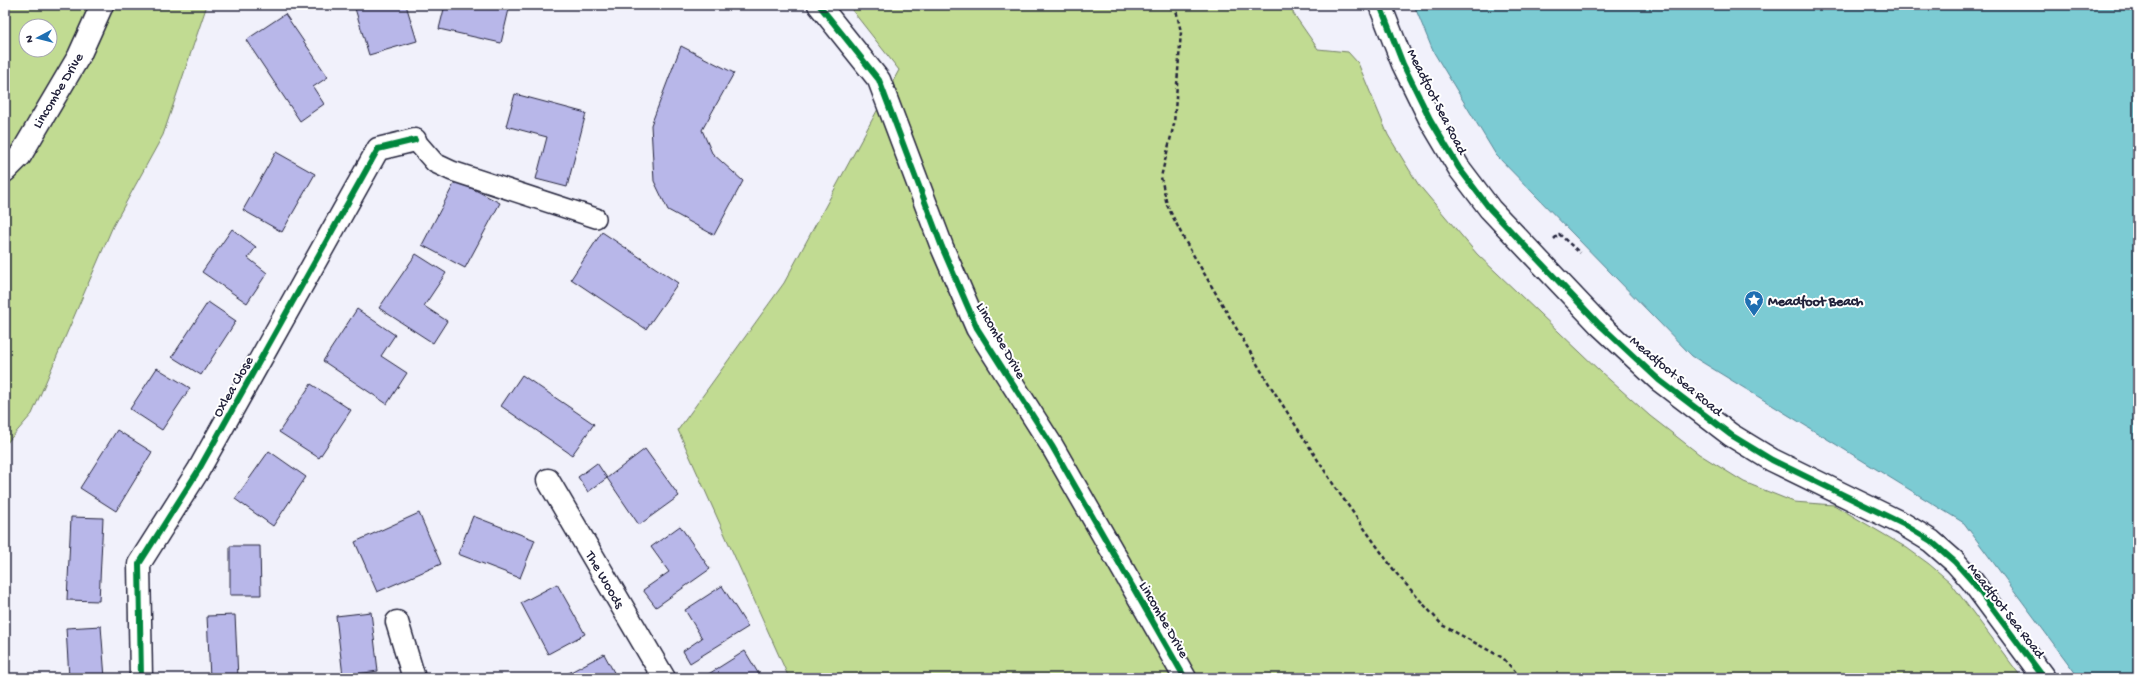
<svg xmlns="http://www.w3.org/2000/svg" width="2143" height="683" viewBox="0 0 2143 683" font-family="'Gochi Hand',sans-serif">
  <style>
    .green { fill: #c1db92; stroke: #727e66; fill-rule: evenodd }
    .water { fill: #7bcbd3; stroke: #578796 }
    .building { fill: #b8b7e9; stroke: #22223b }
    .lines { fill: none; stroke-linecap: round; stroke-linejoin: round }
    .lane-casing { stroke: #22223b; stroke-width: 22 }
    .street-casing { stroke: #22223b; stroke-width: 25 }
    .secondary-casing { stroke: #22223b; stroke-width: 25 }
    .path { stroke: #22223b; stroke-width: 2.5; stroke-dasharray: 4 3; stroke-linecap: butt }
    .lane { stroke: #fff; stroke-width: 19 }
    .street { stroke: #fff; stroke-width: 22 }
    .secondary { stroke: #fff; stroke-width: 22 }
    .cycleway-casing { stroke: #fff; stroke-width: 8 }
    .cycleway { stroke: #00873e; stroke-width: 6 }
    .labels { text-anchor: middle; stroke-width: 4; stroke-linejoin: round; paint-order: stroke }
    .street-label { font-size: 14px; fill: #22223b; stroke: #fff }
    .poi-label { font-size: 14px; font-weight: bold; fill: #22223b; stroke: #fff; text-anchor: start }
  </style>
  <rect width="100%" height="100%" fill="#f1f1fb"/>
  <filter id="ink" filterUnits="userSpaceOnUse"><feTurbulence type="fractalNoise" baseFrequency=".025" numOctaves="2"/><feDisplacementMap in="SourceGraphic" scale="8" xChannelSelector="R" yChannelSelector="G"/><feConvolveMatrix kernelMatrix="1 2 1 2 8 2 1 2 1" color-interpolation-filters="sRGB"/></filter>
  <g filter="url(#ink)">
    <!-- green -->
    <path class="green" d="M 5,5 L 207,5 L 163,135 L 113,226 L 32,414 L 5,445 ZM 26,26 L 50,26 L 50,50 L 26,50 Z
      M 848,5 L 1294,5 L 1293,13 L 1318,49 L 1348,52 L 1358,63 L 1388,135 L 1418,184 L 1477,254 L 1601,372 L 1650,416 L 1699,454 L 1744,482 L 1794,502 L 1834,505 L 1907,548 L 1929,564 L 1950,582 L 2022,678 L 789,678 L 678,430 L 784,283 L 899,70 Z"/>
    <!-- water -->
    <path class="water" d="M 1414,5 L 2138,5 L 2138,678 L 2079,678 L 1964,523 L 1692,356 L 1496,155 L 1433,51 Z"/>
    <!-- building -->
    <path class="building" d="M 354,5 L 406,5 L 417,41 L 369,55 Z
      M 445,5 L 510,5 L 501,43 L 439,29 Z
      M 285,14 L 328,77 L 313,87 L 324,104 L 300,121 L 246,40 Z
      M 681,46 L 734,73 L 702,130 L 712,153 L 743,181 L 714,235 L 668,210 L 654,181 L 651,125 Z
      M 515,94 L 586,113 L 567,187 L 536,179 L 547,137 L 506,126 Z
      M 276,152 L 315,174 L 282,232 L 243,210 Z
      M 456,180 L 500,203 L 465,268 L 422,245 Z
      M 232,229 L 256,247 L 248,258 L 267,273 L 247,303 L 202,272 Z
      M 602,232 L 678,283 L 646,329 L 571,279 Z
      M 416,254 L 446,273 L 424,306 L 447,321 L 433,343 L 379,308 Z
      M 208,302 L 236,321 L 201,375 L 172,357 Z
      M 357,309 L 395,335 L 381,356 L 407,373 L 387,404 L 323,361 Z
      M 157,368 L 190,388 L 162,430 L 130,409 Z
      M 522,375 L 594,424 L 572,455 L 501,406 Z
      M 311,384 L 351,410 L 319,458 L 279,432 Z
      M 117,430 L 152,452 L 116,511 L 80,488 Z
      M 645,449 L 679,496 L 639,525 L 607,478 Z
      M 269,451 L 306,477 L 273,526 L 235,499 Z
      M 597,463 L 607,478 L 588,492 L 578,477 Z
      M 419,513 L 441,564 L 377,592 L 355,542 Z
      M 473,516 L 535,540 L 520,578 L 458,554 Z
      M 71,517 L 103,518 L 99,601 L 67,600 Z
      M 680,526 L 710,569 L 656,607 L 643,590 L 669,572 L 651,547 Z
      M 230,546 L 260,546 L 261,595 L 230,595 Z
      M 557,584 L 585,634 L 548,654 L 521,603 Z
      M 722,586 L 748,627 L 690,663 L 683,651 L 702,638 L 685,610 Z
      M 371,612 L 378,671 L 343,676 L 336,616 Z
      M 235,615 L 238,678 L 210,678 L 207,616 Z
      M 101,626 L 105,678 L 69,678 L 66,628 Z
      M 745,651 L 761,678 L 709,678 L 707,675 Z
      M 604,654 L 617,678 L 569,678 L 567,674 Z"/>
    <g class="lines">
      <defs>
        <path id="lane" d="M 415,140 L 435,163 L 452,171 L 596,218"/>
        <path id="street" d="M 548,480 L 664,678
          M 397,622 L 414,678
          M 141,678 L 139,564 L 198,471 L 378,149 L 415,140"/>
        <path id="secondary" d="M 819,5 L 879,80 L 942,247 L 977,328 L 1052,446 L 1185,678
          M 1380,5 L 1403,64 L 1430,119 L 1459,168 L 1490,209 L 1599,324 L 1659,380 L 1731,435 L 1772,460 L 1903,524 L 1931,541 L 1955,562 L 1972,581 L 2044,678
          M 5,171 L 20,156 L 79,56 L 102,5"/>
      </defs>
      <!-- lane casing -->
      <use href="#lane" class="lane-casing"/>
      <!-- street casing -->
      <use href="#street" class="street-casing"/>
      <!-- secondary casing -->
      <use href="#secondary" class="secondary-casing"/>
      <!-- path -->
      <path class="path" d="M 1175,5 L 1181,32 L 1174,124 L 1161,177 L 1167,205 L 1184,239 L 1266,379 L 1337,490 L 1396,573 L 1442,625 L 1503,658 L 1521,678
        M 1554,239 L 1559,234 L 1580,253"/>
      <!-- lane -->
      <use href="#lane" class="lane"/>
      <!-- street -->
      <use href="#street" class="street"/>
      <!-- secondary -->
      <use href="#secondary" class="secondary"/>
      <defs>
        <path id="cycleway" d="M 819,5 L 879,80 L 942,247 L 977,328 L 1052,446 L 1185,678
          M 1380,5 L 1403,64 L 1430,119 L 1459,168 L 1490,209 L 1599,324 L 1659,380 L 1731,435 L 1772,460 L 1903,524 L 1931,541 L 1955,562 L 1972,581 L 2044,678
          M 141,678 L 139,564 L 198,471 L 378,149 L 415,140"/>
      </defs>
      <!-- cycleway casing -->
      <use href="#cycleway" class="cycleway-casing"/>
      <!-- cycleway -->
      <use href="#cycleway" class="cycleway"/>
    </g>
  </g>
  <!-- icons -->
  <defs>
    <symbol id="sight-pin" viewBox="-11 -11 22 30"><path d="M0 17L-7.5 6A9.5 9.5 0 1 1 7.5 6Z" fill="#1f6fb2" stroke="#fff"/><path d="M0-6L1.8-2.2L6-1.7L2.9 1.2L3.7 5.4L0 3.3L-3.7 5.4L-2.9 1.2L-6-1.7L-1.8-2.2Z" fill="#fff"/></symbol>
  </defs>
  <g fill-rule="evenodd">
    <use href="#sight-pin" x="1743" y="289" width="22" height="30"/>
  </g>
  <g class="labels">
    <!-- street labels -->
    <g class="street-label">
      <text transform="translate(57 90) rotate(-59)" y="5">Lincombe Drive</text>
      <text transform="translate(1438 101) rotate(63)" y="5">Meadfoot Sea Road</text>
      <text transform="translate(1002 340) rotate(60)" y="5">Lincombe Drive</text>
      <text transform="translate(1677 375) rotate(40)" y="5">Meadfoot Sea Road</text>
      <text transform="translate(232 386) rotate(-60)" y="5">Oxlea Close</text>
      <text transform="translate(606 579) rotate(60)" y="5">The Woods</text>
      <text transform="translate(2007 610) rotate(52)" y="5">Meadfoot Sea Road</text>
      <text transform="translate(1165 619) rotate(60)" y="5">Lincombe Drive</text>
    </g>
    <!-- poi labels -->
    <g class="poi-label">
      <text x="1768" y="305">Meadfoot Beach</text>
    </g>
  </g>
  <!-- margin -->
  <rect width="2143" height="683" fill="none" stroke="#fff" stroke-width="20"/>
  <rect x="10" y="10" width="2123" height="663" fill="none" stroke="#22223b" stroke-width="1.5" filter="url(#ink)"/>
  <!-- north arrow -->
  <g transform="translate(38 38) rotate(263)"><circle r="19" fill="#ffffff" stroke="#a7a7b1"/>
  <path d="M0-3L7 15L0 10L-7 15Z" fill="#1f6fb2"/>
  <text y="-6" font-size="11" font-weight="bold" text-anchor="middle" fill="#22223b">N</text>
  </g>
</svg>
